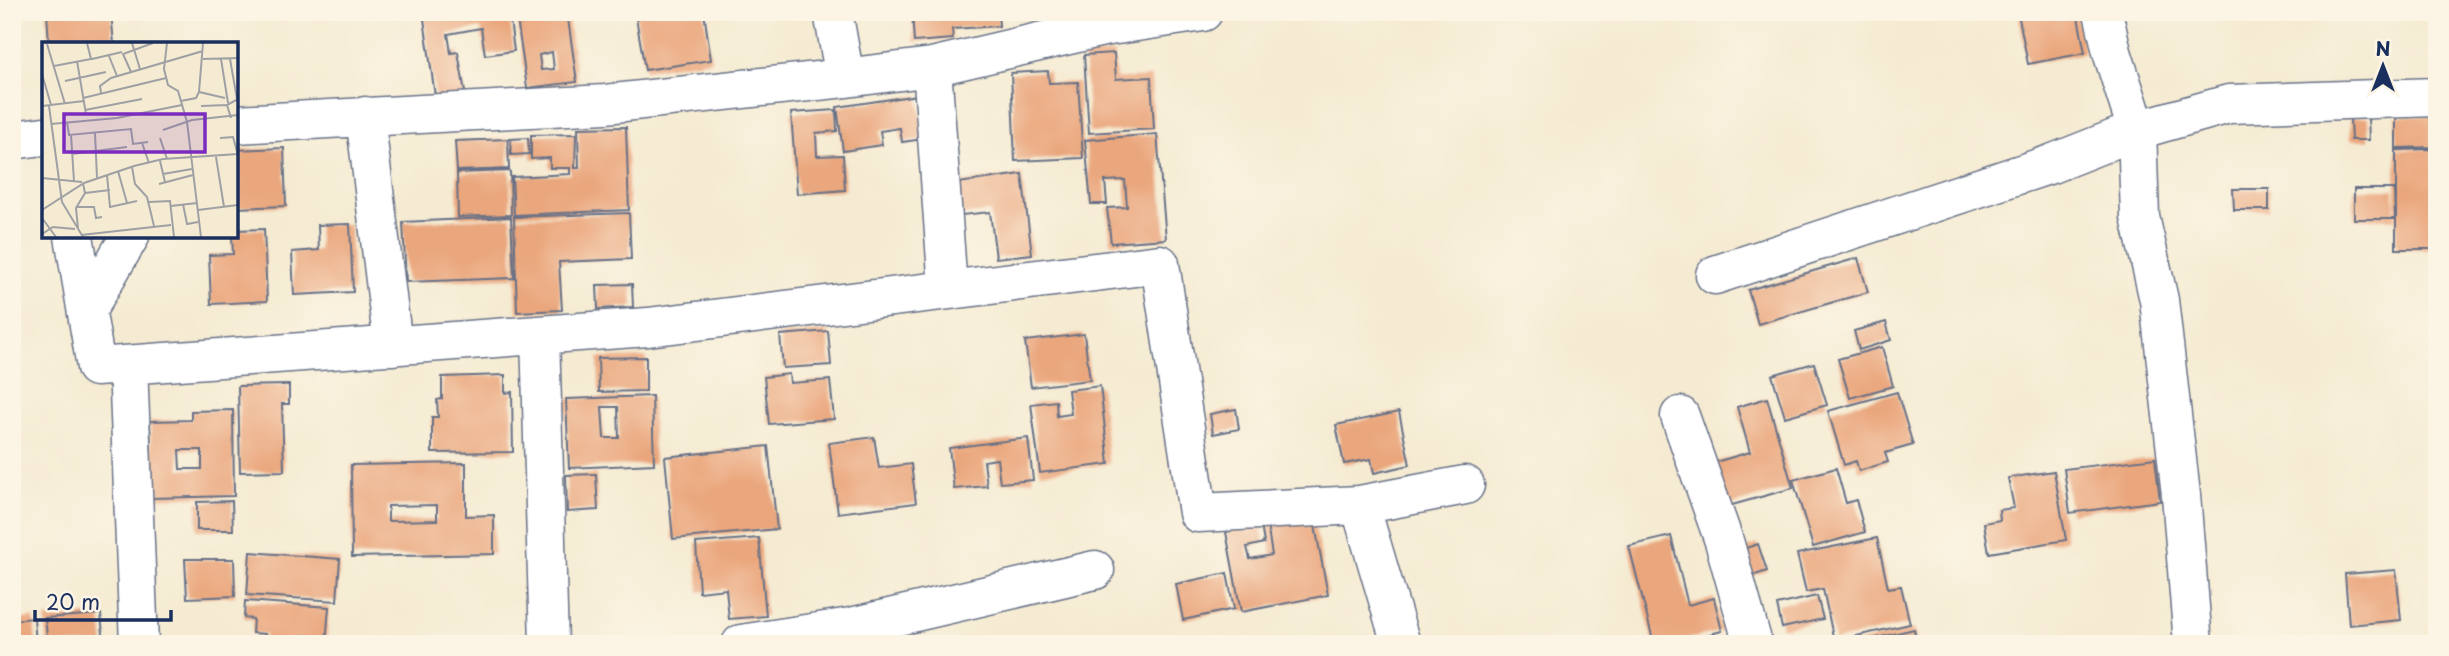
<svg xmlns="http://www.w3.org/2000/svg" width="2449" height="656" viewBox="0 0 2449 656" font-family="'Playpen Sans',sans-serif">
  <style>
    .building { fill: #eaa67c; fill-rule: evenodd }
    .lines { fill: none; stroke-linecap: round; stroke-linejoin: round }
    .street-casing { stroke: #677187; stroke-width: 41 }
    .street { stroke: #fff; stroke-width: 38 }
    .inset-road { fill: none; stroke: #9ea0a4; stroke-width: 2 }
    .view { fill: #7b2cbf; fill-opacity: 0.15; stroke: #7b2cbf; stroke-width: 3.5 }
    .inset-edge { fill: none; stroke: #1b2f5e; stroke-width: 3.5 }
  </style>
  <rect width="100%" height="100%" fill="#fcf5e5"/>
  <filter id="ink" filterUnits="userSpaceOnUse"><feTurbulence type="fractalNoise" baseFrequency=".0143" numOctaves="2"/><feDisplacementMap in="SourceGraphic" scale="14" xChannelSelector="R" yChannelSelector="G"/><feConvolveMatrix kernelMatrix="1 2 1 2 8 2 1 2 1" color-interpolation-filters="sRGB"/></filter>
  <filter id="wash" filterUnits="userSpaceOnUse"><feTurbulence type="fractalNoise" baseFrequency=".00686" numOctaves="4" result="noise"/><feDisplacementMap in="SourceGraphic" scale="28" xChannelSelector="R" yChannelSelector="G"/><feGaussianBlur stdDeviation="1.57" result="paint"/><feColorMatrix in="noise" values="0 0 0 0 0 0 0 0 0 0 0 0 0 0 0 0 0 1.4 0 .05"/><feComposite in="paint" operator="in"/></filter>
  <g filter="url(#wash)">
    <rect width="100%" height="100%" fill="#f5ebd2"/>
    <g id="blocks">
      <!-- building -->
      <path class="building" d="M 47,12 L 111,12 L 114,44 L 49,44 Z
        M 423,12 L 509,12 L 514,51 L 485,55 L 481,28 L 448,34 L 451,53 L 458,52 L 466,98 L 436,103 Z
        M 516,12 L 567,12 L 577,82 L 527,88 ZM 552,52 L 554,69 L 541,70 L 539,55 Z
        M 635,12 L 704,12 L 711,60 L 645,70 Z
        M 912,12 L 998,12 L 999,26 L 952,29 L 953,39 L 914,42 Z
        M 2077,12 L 2085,53 L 2028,64 L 2018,13 Z
        M 1114,53 L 1116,79 L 1151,77 L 1154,129 L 1089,133 L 1084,55 Z
        M 1048,71 L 1049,83 L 1078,82 L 1083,158 L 1015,161 L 1011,73 Z
        M 918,95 L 924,139 L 902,142 L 900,128 L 880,131 L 882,145 L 843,151 L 837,107 Z
        M 836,110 L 837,131 L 816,133 L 817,156 L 843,155 L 845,190 L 797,194 L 791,113 Z
        M 2396,116 L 2437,116 L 2437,147 L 2396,148 Z
        M 2368,117 L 2369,140 L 2351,140 L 2350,118 Z
        M 626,127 L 629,210 L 514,215 L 512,177 L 570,174 L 570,168 L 550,168 L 550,158 L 531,159 L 531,135 L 576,134 L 575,168 L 579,168 L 578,128 Z
        M 1157,134 L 1166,239 L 1111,243 L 1107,208 L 1127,207 L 1125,180 L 1105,181 L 1107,204 L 1091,204 L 1085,140 Z
        M 528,138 L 529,154 L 511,155 L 511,139 Z
        M 508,139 L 509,169 L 457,171 L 455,141 Z
        M 284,148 L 286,206 L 236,208 L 236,150 Z
        M 2433,149 L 2434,200 L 2437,200 L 2437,249 L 2396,249 L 2396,150 Z
        M 510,171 L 511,215 L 458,217 L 457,173 Z
        M 1022,174 L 1032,254 L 996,258 L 990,212 L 962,215 L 958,183 Z
        M 2233,189 L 2269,189 L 2269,210 L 2234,210 Z
        M 2354,189 L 2394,189 L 2395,219 L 2354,219 Z
        M 629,213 L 631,259 L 559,262 L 562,310 L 517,312 L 514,217 Z
        M 511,217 L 514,278 L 406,282 L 403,222 Z
        M 350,224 L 353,292 L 294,295 L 292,252 L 319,250 L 318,225 Z
        M 264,229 L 267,301 L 211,304 L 209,255 L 233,254 L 232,236 L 236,236 L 236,230 Z
        M 1858,258 L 1868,292 L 1758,324 L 1748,290 Z
        M 632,284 L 633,307 L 598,309 L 597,285 Z
        M 1886,322 L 1891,340 L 1859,350 L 1854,331 Z
        M 828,331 L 831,365 L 783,368 L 780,335 Z
        M 1084,334 L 1090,380 L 1031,387 L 1025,341 Z
        M 1882,347 L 1893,386 L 1850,398 L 1838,359 Z
        M 646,357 L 646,391 L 599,392 L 598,358 Z
        M 1814,363 L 1827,405 L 1785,417 L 1772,375 Z
        M 789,374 L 790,383 L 830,380 L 834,419 L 769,424 L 764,377 Z
        M 505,375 L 505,393 L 512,392 L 513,452 L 432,453 L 432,417 L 438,417 L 437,400 L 442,399 L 442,377 Z
        M 289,385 L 289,404 L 282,404 L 284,471 L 240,472 L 238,386 Z
        M 1100,386 L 1109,464 L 1040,473 L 1031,404 L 1056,401 L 1057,416 L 1071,414 L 1068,390 Z
        M 1897,392 L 1913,445 L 1885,453 L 1888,462 L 1859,471 L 1856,461 L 1844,465 L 1828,411 Z
        M 652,396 L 654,464 L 569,468 L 566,399 ZM 602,407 L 618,407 L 619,438 L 604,438 Z
        M 1767,398 L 1793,488 L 1725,507 L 1712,463 L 1750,452 L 1737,407 Z
        M 1236,409 L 1239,429 L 1213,434 L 1210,414 Z
        M 233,410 L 234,496 L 152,498 L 150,421 L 191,420 L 191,411 ZM 179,450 L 202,450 L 202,469 L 180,469 Z
        M 1399,412 L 1410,465 L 1374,473 L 1371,459 L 1344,464 L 1336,425 Z
        M 874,437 L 879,468 L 911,464 L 916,503 L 838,513 L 829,443 Z
        M 1028,438 L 1033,480 L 1000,483 L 997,459 L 984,461 L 987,486 L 954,489 L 949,448 Z
        M 768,446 L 777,529 L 673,539 L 665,457 Z
        M 2155,458 L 2160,501 L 2070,513 L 2064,469 Z
        M 466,463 L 466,516 L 494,515 L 494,554 L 352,557 L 351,465 ZM 437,505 L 437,520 L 388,521 L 388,506 Z
        M 1836,468 L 1846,503 L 1856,500 L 1865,532 L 1813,547 L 1793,480 Z
        M 2054,471 L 2066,540 L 1989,553 L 1984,523 L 2000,520 L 1999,510 L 2014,508 L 2008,478 Z
        M 596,474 L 598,510 L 567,512 L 566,475 Z
        M 232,501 L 233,530 L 197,530 L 197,502 Z
        M 1313,515 L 1328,595 L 1241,612 L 1226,532 L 1261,525 L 1264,543 L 1247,547 L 1250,559 L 1272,555 L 1267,524 Z
        M 1671,536 L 1688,605 L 1714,598 L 1722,631 L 1669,644 L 1654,644 L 1629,546 Z
        M 759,538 L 766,616 L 729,619 L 726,589 L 699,592 L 696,543 Z
        M 1877,538 L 1888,588 L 1901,586 L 1910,624 L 1834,641 L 1823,589 L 1806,592 L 1797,554 Z
        M 1758,544 L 1767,571 L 1749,577 L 1740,550 Z
        M 250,552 L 340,559 L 337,601 L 247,595 Z
        M 185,559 L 234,559 L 235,596 L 187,598 Z
        M 2396,570 L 2401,620 L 2349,625 L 2345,574 Z
        M 1227,573 L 1234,609 L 1183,620 L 1176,584 Z
        M 1817,596 L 1823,619 L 1782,628 L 1777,605 Z
        M 245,601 L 329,607 L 326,644 L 264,644 L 265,634 L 252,633 L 253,619 L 244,618 Z
        M 101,614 L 104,644 L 48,644 L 45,618 Z
        M 34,618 L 36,644 L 12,644 L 12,620 Z
        M 1914,629 L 1917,644 L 1856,644 L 1856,643 Z"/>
    </g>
  </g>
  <g filter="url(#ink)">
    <use href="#blocks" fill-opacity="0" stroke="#677187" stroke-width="2"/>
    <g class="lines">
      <defs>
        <path id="street" d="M 833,12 L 845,78
          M 2103,12 L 2112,52 L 2137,130 L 2140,217 L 2159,300 L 2181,495 L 2193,644
          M 932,67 L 948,289
          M 365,116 L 393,346
          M 236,124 L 605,104 L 845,78 L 932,67 L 1103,27 L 1203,12
          M 12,140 L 44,136
          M 74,236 L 96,367 L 648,327 L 1160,264 L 1198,513 L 1360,505 L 1465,485
          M 1715,275 L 2051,164 L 2137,130 L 2229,104 L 2437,97
          M 87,310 L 130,236
          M 540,335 L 549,644
          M 128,365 L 139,644
          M 1680,416 L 1724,541 L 1753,644
          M 1360,505 L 1401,644
          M 741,644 L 851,627 L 1095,570"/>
      </defs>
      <!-- street casing -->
      <use href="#street" class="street-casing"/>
      <!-- street -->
      <use href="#street" class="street"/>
    </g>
  </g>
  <!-- overview -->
  <g transform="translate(42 42)">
    <rect width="196" height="196" fill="#f5ebd2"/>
    <path class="inset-road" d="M 90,1 L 98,27M 125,1 L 122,27 L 126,43 L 136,49 L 145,80 L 159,195M 5,2 L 23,62M 67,14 L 75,34M 50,17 L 80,10M 161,17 L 196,16M 179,17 L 186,61M 188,17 L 195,57M 35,19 L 44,72M 12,24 L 49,17 L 45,1M 89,30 L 81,12 L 111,1M 0,32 L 9,63M 23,39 L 64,30M 157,50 L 161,1M 59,51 L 58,44 L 69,36 L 161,9M 41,56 L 124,36M 139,59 L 154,56 L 157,50 L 183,56M 0,64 L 42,59M 7,64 L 20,160 L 41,195M 159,64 L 185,63M 43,68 L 100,57M 189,76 L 185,63 L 196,57M 25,80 L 27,93 L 89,87 L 91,102 L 106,100M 9,82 L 75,76 L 140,63M 121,88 L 150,78 L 196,73M 53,91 L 55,136M 29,93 L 32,139M 118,96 L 125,117M 178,96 L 191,95 L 196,113M 100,101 L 107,121M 30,112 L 85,105M 174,115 L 182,165M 118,119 L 123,140M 90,125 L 93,142 L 105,155 L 112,184M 76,129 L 85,161M 121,132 L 150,127M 65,133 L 68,165 L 95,159M 0,136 L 40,140M 117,142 L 151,133M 43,151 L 68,148M 107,160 L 128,159 L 132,195M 141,162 L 145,182 L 156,180M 129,164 L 155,161M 34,165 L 52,165 L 54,176 L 60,175M 0,168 L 42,141 L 92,124 L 121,117 L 196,112M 156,168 L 196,163M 0,176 L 14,195M 36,186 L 34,166 L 43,151 L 41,141M 0,192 L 11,185 L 33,187M 39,193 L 129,183"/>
    <path class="view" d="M 22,72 L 163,72 L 163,110 L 22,110 Z"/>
    <rect width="196" height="196" class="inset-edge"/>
  </g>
  <!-- margin -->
  <rect width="2449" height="656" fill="none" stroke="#fcf5e5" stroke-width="42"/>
  <!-- north arrow -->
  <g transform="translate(2383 66)" stroke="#fcf5e5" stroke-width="5" paint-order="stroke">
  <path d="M0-5L12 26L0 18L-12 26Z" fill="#1b2f5e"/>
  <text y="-10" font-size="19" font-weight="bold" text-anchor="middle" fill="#1b2f5e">N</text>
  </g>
  <!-- scale -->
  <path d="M35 610v10h136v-10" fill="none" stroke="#1b2f5e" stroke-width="3.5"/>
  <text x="46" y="610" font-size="21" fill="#1b2f5e" stroke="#fcf5e5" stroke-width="5" paint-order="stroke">20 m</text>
</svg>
